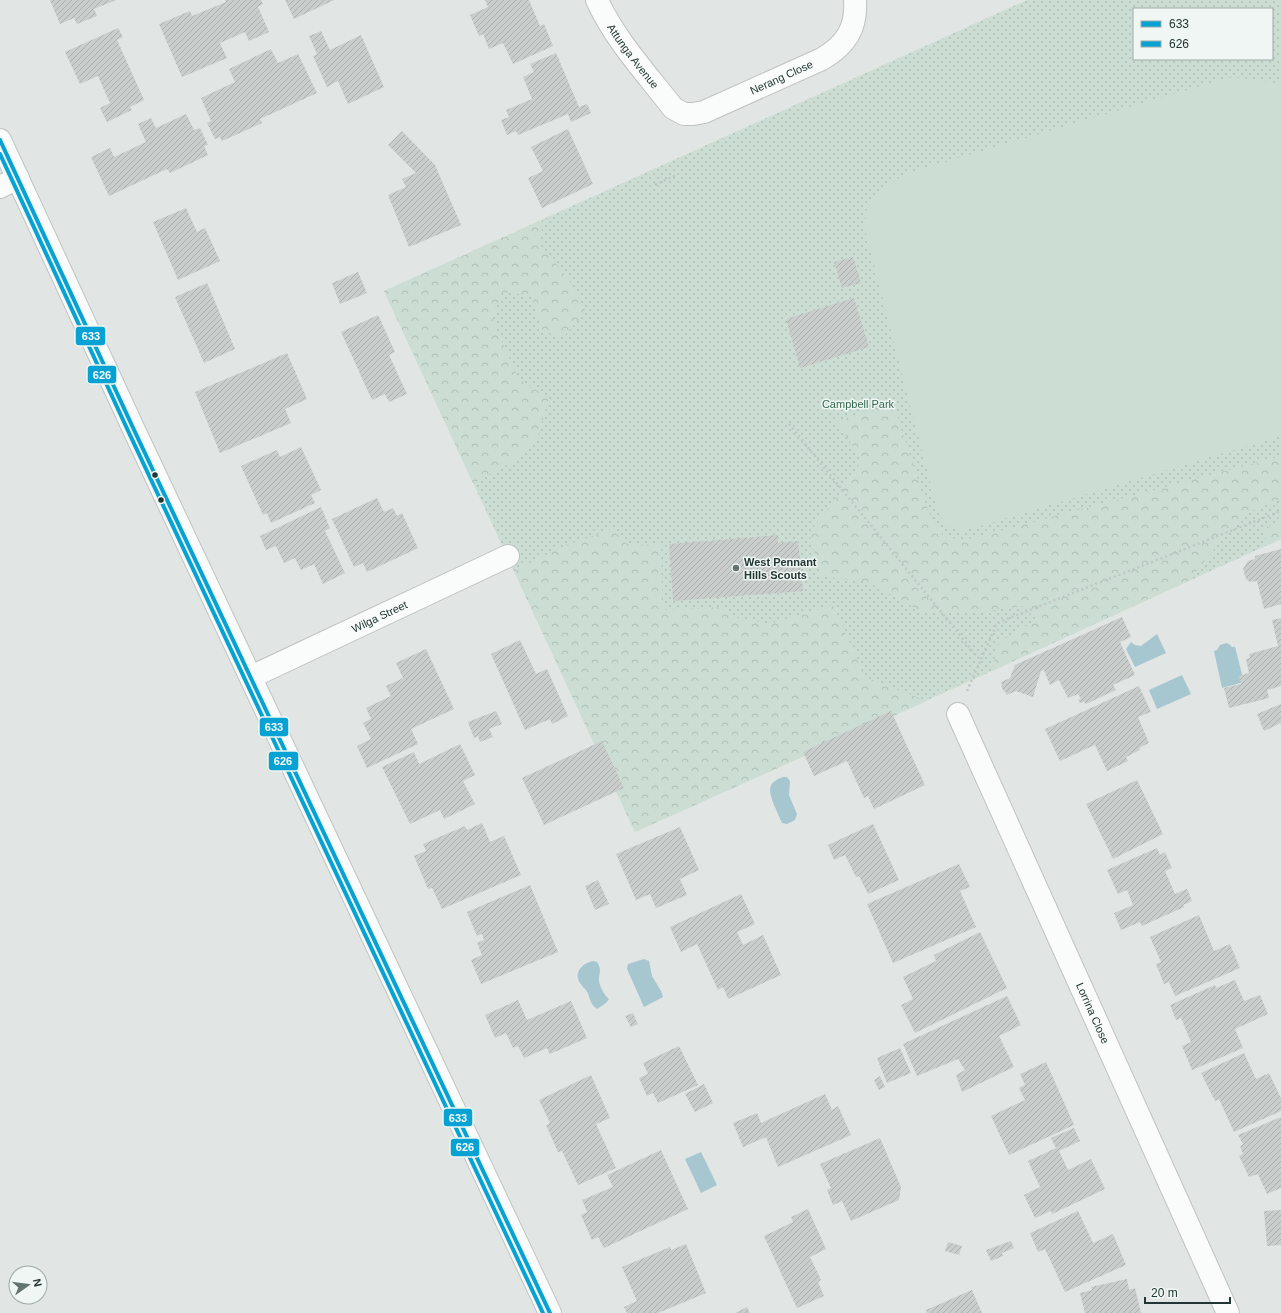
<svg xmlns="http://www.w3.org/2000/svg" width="1281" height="1313" viewBox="0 0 1281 1313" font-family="Arial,sans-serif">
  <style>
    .grass { fill: url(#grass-dots); fill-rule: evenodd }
    .forest { fill: url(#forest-crowns) }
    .garden { fill: #ccded3 }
    .water { fill: #a6c6d0 }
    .building { fill: url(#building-hatch) }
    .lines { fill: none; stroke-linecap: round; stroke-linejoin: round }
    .street-casing { stroke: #bec3c1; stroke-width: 24 }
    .secondary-casing { stroke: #bec4c2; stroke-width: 24 }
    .path { stroke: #bfc7c5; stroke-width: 2.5; stroke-dasharray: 2 3; stroke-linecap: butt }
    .street { stroke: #fafbfb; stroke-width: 22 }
    .secondary { stroke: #fafbfb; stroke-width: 22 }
    .bus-1-casing { stroke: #eff6f3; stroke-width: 7 }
    .bus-2-casing { stroke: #eff6f3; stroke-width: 7 }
    .bus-1 { stroke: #05a2d3; stroke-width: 4 }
    .bus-2 { stroke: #05a2d3; stroke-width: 4 }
    .bus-dot { fill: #223633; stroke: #eff6f3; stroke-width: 1.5 }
    .poi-dot { fill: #657471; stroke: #eff6f3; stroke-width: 1.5 }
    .labels { text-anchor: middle; stroke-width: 3; stroke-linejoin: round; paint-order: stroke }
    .street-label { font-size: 11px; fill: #223633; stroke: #eff6f3 }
    .park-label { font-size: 11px; fill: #31694d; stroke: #eff6f3 }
    .poi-label { font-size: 11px; font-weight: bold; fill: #223633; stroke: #eff6f3; text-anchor: start }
    .line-badge { stroke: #eff6f3; stroke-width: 1.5 }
    .badge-label { font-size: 11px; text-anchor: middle; font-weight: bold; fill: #fff }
  </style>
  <defs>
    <pattern id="grass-dots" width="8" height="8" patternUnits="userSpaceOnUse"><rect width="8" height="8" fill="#ccded3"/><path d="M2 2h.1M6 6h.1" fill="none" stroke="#afbfb6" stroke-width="1.8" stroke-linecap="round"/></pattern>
    <pattern id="forest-crowns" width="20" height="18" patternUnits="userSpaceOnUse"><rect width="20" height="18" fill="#ccded3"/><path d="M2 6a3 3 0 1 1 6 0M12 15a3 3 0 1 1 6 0" fill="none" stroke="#afbfb6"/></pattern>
    <pattern id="building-hatch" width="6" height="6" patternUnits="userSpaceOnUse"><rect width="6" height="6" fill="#c9cdcc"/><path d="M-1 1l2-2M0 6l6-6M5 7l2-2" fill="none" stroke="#acb1b0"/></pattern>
  </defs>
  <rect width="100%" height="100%" fill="#e1e6e4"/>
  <!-- grass -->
  <path class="grass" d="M 1027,0 L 1281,0 L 1281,539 L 992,671 L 635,832 L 384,291 ZM 1134,9 L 1272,9 L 1272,59 L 1134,59 Z"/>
  <!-- forest -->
  <path class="forest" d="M 543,220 L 540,245 L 567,277 L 586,312 L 563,337 L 542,330 L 532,296 L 503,292 L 492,318 L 518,378 L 549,398 L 537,438 L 516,460 L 473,483 L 384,291 Z
    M 892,400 L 928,511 L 944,537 L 965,540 L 1281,456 L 1281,499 L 1243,515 L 1188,581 L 992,671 L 998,643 L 1037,619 L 1022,606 L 988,611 L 925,613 L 868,582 L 821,576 L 809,533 L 850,480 L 862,460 L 837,422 Z
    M 1281,521 L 1281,539 L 1269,545 L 1261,529 Z
    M 612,529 L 627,544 L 661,545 L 663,610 L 719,607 L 734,617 L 769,624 L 833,605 L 865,677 L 927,701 L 635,832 L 514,571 L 564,546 Z"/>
  <!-- garden -->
  <path class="garden" d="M 1227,78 C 1246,78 1263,79 1281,86 L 1281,436 L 960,532 L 945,524 L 937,509 L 865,230 L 866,211 L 879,192 L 905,174 Z"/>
  <!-- water -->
  <path class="water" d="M 1157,634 L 1166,653 L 1135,667 L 1126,649 L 1131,642 L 1135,645 L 1141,646 Z
    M 1226,643 L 1229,644 L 1232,647 L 1235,647 L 1244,682 L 1222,688 L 1214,651 L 1217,650 L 1220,645 Z
    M 1182,675 L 1191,694 L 1157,709 L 1149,690 Z
    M 783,777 L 787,777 L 790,781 L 789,795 L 797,814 L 795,820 L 787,824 L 782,823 C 779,817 777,811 774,805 C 769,791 766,783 783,777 Z
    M 644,959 L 649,961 L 652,976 L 661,991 L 663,997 L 644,1007 L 627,969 L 628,964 Z
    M 593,961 L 597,962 C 603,972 598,973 599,982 C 601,988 604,995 609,999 L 606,1003 L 597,1009 C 589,1003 591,998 586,990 C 584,988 582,986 580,983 C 573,972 583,963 593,961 Z
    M 701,1152 L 717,1185 L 701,1193 L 685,1159 Z"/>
  <!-- building -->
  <path class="building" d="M 50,0 L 116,0 L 94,9 L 97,16 L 77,24 L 74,18 L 60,24 Z
    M 225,0 L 261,0 L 263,4 L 258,7 L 269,32 L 249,41 L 245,32 L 220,43 L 227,58 L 182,77 L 159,24 L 190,11 L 192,16 L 226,2 Z
    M 285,0 L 334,0 L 294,19 Z
    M 485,0 L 529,0 L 540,26 L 544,24 L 553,46 L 513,64 L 503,43 L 489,49 L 483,34 L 479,36 L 470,15 L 488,7 Z
    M 118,28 L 123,37 L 117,40 L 144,100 L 130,107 L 132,110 L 107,122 L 100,108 L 110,103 L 98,76 L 80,84 L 65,52 Z
    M 321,31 L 330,50 L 361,35 L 384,87 L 348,104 L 338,81 L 327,87 L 313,56 L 317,54 L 309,36 Z
    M 271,49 L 278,63 L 298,54 L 317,93 L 260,119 L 262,123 L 222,141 L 220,137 L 215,139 L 207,123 L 211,121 L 201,98 L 235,82 L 229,69 Z
    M 556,53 L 579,107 L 587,104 L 591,113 L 571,122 L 568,114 L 518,135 L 516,131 L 507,135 L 501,120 L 509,117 L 506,110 L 532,99 L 523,77 L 534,72 L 530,64 Z
    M 186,114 L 194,130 L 200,128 L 208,145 L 204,146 L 208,155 L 170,173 L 167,169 L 109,196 L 91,157 L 110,148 L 114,157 L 146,142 L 138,124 L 151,118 L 156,128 Z
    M 568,129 L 593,184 L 542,208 L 528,178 L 543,171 L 531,147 Z
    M 402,131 L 435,165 L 461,225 L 409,247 L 388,195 L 406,187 L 402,179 L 416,173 L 388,145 Z
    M 186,208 L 197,232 L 205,228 L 220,261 L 178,280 L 153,222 Z
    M 853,257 L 861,283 L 842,288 L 834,262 Z
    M 358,272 L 367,293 L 340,304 L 332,283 Z
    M 207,283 L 235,349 L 204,363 L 175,297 Z
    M 854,298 L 869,347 L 800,368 L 786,319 Z
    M 378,315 L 395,352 L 389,355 L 407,394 L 389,402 L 385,394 L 372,400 L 341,332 Z
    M 287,353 L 307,399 L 285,409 L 291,423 L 220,453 L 195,392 Z
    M 301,447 L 321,490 L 311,495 L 315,503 L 271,523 L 267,513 L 263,515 L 241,466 L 277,450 L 280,457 Z
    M 377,498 L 384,512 L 393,508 L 397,516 L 402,513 L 418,548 L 367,572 L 363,563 L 354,567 L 332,519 Z
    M 321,507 L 330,528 L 325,531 L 345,573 L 323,584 L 314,564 L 301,570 L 295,558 L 284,563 L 276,546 L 266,550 L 260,536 Z
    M 778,535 L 778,543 L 798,541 L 803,591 L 673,601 L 669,544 Z
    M 1281,549 L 1281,604 L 1264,609 L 1257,581 L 1250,582 L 1246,579 L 1243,569 L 1248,561 L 1255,559 L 1255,556 Z
    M 1122,617 L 1131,637 L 1120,642 L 1135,675 L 1113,685 L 1116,690 L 1086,704 L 1084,702 L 1080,703 L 1078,700 L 1081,699 L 1078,694 L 1068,698 L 1059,680 L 1050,685 L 1044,670 L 1041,671 L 1033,697 L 1016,691 L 1007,695 L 1005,691 L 1004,692 L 1001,686 L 1002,685 L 1001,682 L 1010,678 L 1015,665 Z
    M 1281,618 L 1281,686 L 1267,690 L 1269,698 L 1229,708 L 1224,688 L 1241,684 L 1239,676 L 1249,673 L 1246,659 L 1250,658 L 1249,654 L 1278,646 L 1272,620 Z
    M 520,640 L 536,674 L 547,669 L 568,716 L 552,724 L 550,719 L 525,730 L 491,654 Z
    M 426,649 L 454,709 L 411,729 L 418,744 L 367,768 L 357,746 L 371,739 L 363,723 L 371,719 L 366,708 L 391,696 L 386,686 L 403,678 L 396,663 Z
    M 1139,686 L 1151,712 L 1138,717 L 1149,743 L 1139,748 L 1140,750 L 1126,757 L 1128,761 L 1107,771 L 1095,745 L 1060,761 L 1045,729 Z
    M 1281,704 L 1281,723 L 1264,731 L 1257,714 Z
    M 496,711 L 502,724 L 489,729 L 493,737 L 480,742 L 478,736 L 474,738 L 468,722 Z
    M 891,711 L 925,785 L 874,809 L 868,796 L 864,798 L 847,761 L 814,776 L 803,752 Z
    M 602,741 L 624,788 L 544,825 L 522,778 Z
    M 460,744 L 475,775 L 463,781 L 475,804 L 444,819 L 440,810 L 410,824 L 382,767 L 414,752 L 419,764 Z
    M 1137,780 L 1163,834 L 1113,859 L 1086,804 Z
    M 482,823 L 490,842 L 504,836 L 521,875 L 442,909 L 432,888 L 428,889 L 414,856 L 426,851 L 423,844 L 465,826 L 467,830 Z
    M 873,824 L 899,880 L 868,894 L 859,876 L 856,877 L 845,855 L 834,860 L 828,845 Z
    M 680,827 L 699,870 L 680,879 L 687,895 L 656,908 L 650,894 L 636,900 L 616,854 Z
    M 1157,848 L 1160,855 L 1165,852 L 1172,868 L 1165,871 L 1175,894 L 1187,889 L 1192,901 L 1183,905 L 1184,907 L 1142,926 L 1140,922 L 1121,930 L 1114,913 L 1133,905 L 1127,890 L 1118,894 L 1107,870 Z
    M 959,864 L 970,887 L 960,891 L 976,927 L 893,963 L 867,904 Z
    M 598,880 L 609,904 L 595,910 L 585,886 Z
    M 530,885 L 558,952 L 481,984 L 471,960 L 482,955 L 477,943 L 484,940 L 482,934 L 477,936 L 467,912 Z
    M 741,894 L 755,924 L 737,932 L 743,945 L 763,935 L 781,975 L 728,999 L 723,987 L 718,990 L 697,944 L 681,952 L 670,927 Z
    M 1199,915 L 1214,951 L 1230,944 L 1240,968 L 1175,996 L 1169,982 L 1164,984 L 1156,964 L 1161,962 L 1150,937 Z
    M 980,932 L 1007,988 L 915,1033 L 901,1005 L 913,999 L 903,977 L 936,961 L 934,955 Z
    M 1235,980 L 1244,1001 L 1260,995 L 1268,1014 L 1235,1029 L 1243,1048 L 1192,1070 L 1182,1046 L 1191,1042 L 1181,1018 L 1176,1020 L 1170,1005 L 1215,985 L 1216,988 Z
    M 1007,996 L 1021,1025 L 999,1036 L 1014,1067 L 962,1092 L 956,1075 L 965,1070 L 958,1059 L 917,1076 L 903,1044 Z
    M 518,1000 L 527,1020 L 571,1001 L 587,1038 L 550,1054 L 547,1048 L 524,1058 L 518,1046 L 513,1048 L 506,1033 L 495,1038 L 485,1015 Z
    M 633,1013 L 638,1024 L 631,1027 L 625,1016 Z
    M 679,1046 L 698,1085 L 658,1103 L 653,1093 L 647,1096 L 639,1078 L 648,1074 L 643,1063 Z
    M 900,1048 L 911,1073 L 887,1083 L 877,1058 Z
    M 1244,1053 L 1256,1079 L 1269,1073 L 1281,1098 L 1281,1111 L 1234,1132 L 1219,1099 L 1215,1101 L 1201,1073 Z
    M 1046,1062 L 1074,1125 L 1009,1155 L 991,1116 L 1025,1100 L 1019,1088 L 1025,1085 L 1020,1074 Z
    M 591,1075 L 610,1118 L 596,1124 L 616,1168 L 578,1185 L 562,1151 L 558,1152 L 546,1125 L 550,1123 L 539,1100 Z
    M 880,1076 L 885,1087 L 879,1090 L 874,1080 Z
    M 704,1084 L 713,1103 L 695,1112 L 685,1094 Z
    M 825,1094 L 832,1110 L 838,1106 L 851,1135 L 778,1167 L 766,1137 L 743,1147 L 733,1123 L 757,1113 L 761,1123 Z
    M 1281,1117 L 1281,1188 L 1267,1194 L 1258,1174 L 1249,1177 L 1239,1156 L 1243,1154 L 1240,1146 L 1243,1144 L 1238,1135 Z
    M 1074,1128 L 1080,1141 L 1059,1151 L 1068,1170 L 1091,1159 L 1105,1189 L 1052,1214 L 1051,1211 L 1035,1218 L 1024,1195 L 1040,1187 L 1028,1161 L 1056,1148 L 1051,1138 Z
    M 880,1138 L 901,1187 L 899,1200 L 851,1221 L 842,1201 L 833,1205 L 827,1190 L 831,1188 L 820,1164 Z
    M 661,1150 L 688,1209 L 604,1248 L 598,1237 L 592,1240 L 581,1215 L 587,1212 L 582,1200 L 613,1187 L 607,1175 Z
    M 808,1209 L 826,1249 L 810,1257 L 821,1280 L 818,1282 L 824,1296 L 797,1308 L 764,1236 L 793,1222 L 791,1217 Z
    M 1281,1210 L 1281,1245 L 1267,1246 L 1264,1211 Z
    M 1078,1211 L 1093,1243 L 1113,1234 L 1126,1265 L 1065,1292 L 1045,1249 L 1038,1252 L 1030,1233 Z
    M 1011,1241 L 1014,1248 L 1002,1253 L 1003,1256 L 991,1261 L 986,1250 Z
    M 948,1242 L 962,1246 L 959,1255 L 945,1251 Z
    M 686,1244 L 706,1293 L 658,1313 L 627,1313 L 624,1307 L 637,1301 L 622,1267 L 670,1247 L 671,1250 Z
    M 1127,1279 L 1129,1290 L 1135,1288 L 1141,1313 L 1085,1313 L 1080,1293 L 1092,1290 L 1091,1287 Z
    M 972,1290 L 982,1313 L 927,1313 L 926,1310 Z
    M 747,1307 L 750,1313 L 735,1313 Z"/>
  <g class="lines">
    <defs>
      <g id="street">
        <path id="s1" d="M 597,0 C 615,40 647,74 673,108 L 684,114 L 693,114 L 704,112 L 822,59 C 846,45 857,28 855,0"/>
        <path d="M 0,187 L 18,178"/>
        <path id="s2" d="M 251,677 L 508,556"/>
        <path id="s3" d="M 958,714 L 1228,1313"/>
      </g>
      <path id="secondary" d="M 0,140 L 135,432 L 550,1313"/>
    </defs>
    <!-- street casing -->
    <use href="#street" class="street-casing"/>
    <!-- secondary casing -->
    <use href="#secondary" class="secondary-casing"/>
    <!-- path -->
    <path class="path" d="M 655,185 L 676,175
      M 789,424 L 980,660
      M 967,691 L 997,623 L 1281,511"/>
    <!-- street -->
    <use href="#street" class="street"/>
    <!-- secondary -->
    <use href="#secondary" class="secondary"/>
    <defs>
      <path id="bus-1" d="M 0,140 L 135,432 L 550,1313"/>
      <path id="bus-2" d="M 0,154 L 130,435 L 543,1313"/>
    </defs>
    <!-- bus-1 casing -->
    <use href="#bus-1" class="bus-1-casing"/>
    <!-- bus-2 casing -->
    <use href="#bus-2" class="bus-2-casing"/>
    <!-- bus-1 -->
    <use href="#bus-1" class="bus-1"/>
    <!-- bus-2 -->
    <use href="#bus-2" class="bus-2"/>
  </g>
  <!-- markers -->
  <g class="bus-dot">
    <circle cx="155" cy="475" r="3.5"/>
    <circle cx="161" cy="500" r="3.5"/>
  </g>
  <circle class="poi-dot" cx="736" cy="568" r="4"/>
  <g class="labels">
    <!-- street labels -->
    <g class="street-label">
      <text dy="4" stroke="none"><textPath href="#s1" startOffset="67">Attunga Avenue</textPath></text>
      <text dy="4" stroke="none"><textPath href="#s1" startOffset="250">Nerang Close</textPath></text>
      <text dy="4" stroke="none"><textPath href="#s2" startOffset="142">Wilga Street</textPath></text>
      <text dy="4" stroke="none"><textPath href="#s3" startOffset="328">Lorrina Close</textPath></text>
    </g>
    <!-- park labels -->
    <g class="park-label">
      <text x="858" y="408">Campbell Park</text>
    </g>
    <!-- poi labels -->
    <g class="poi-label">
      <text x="744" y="566">West Pennant<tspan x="744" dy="13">Hills Scouts</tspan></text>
    </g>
  </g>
  <g class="line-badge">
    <rect x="75" y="326" width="31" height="20" rx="4" fill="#05a2d3"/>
    <rect x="87" y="365" width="30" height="19" rx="4" fill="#05a2d3"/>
    <rect x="259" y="717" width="30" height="20" rx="4" fill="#05a2d3"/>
    <rect x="268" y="751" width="31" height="20" rx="4" fill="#05a2d3"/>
    <rect x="443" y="1108" width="30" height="19" rx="4" fill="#05a2d3"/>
    <rect x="450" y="1138" width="30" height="19" rx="4" fill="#05a2d3"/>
  </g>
  <g class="badge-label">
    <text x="91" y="340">633</text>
    <text x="102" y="379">626</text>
    <text x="274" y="731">633</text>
    <text x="283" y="765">626</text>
    <text x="458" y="1122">633</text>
    <text x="465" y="1151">626</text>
  </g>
  <!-- legend -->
  <rect x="1133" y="8" width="140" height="52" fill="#eff6f3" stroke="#9da9a6"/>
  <rect x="1141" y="21" width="20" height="6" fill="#05a2d3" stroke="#9da9a6"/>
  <text x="1169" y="28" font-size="12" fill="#223633">633</text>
  <rect x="1141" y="41" width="20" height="6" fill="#05a2d3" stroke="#9da9a6"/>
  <text x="1169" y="48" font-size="12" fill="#223633">626</text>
  <!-- north arrow -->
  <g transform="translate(28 1285) rotate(76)"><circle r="19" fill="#eff6f3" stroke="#9da9a6"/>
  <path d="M0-3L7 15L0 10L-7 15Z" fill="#657471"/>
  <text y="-6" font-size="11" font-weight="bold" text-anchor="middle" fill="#223633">N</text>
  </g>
  <!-- scale -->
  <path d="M1145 1297v6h85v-6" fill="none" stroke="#223633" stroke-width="2"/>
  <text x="1151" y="1297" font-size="12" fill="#223633" stroke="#eff6f3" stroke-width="3" paint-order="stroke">20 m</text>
</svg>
